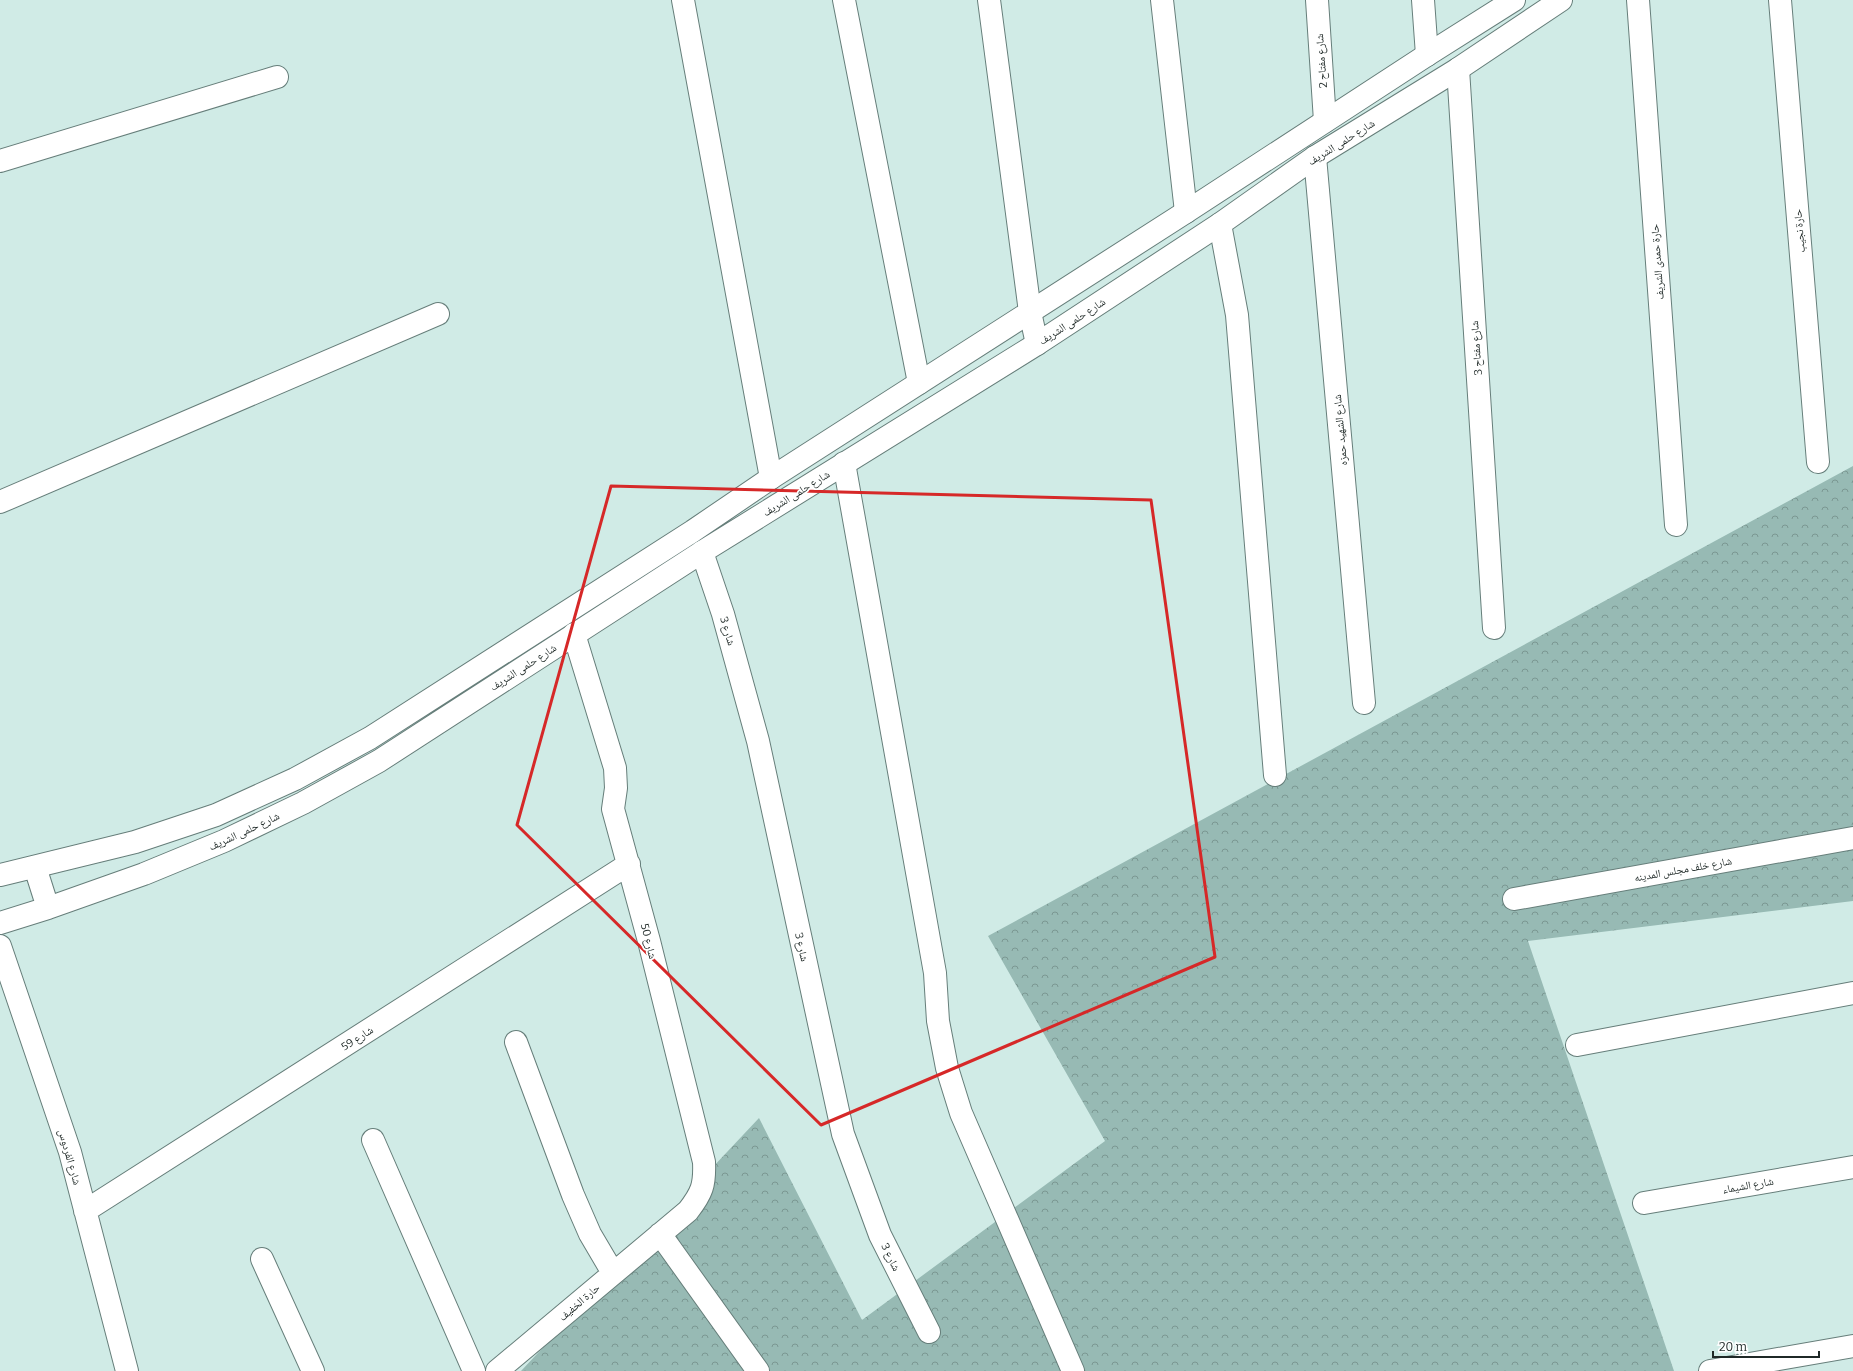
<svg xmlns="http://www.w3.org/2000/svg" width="1853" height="1371" viewBox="0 0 1853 1371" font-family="Bitter,'Noto Naskh Arabic',serif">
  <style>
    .forest { fill: url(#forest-crowns) }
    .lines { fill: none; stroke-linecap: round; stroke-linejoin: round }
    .street-casing { stroke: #667e7a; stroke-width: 24 }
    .secondary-casing { stroke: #667e7a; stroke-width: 24 }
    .street { stroke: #fff; stroke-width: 22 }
    .secondary { stroke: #fff; stroke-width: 22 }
    .marked { fill: none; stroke: #d62828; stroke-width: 3; stroke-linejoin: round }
    .labels { text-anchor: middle; stroke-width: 3.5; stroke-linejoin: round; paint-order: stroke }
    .street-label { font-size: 11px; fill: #1f2927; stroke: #fff }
  </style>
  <defs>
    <pattern id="forest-crowns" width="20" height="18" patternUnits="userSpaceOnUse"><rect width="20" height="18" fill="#97bab4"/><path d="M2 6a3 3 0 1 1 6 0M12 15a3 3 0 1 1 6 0" fill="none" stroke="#7b9792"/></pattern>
  </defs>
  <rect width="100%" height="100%" fill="#d0ebe6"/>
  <!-- forest -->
  <path class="forest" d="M 1853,466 L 1853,901 L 1528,941 L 1674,1371 L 521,1371 L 759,1118 L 862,1320 L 1105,1141 L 988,936 Z"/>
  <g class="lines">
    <defs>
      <path id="street" d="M 683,0 L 771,478
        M 844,0 L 919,383
        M 989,0 L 1030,312 L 1037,344
        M 1162,0 L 1186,212
        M 1317,0 L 1325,121
        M 1423,0 L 1427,55
        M 1638,0 L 1676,525
        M 1780,0 L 1818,462
        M 1458,69 L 1494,628
        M 1315,157 L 1364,703
        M 0,161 L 277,77
        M 1220,224 L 1237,315 L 1275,775
        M 844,463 L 935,973 L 938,1021 L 947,1068 L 961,1113 L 1073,1371
        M 0,502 L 438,314
        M 702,552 L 723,614 L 758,741 L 843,1134 L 880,1235 L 929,1332
        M 1514,899 L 1853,838
        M 0,946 L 70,1152 L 127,1371
        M 516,1042 L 573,1195 L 590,1234 L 613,1273
        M 1577,1045 L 1853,993
        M 373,1140 L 474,1371
        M 1644,1203 L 1853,1167
        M 85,1211 L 629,864
        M 660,1234 L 758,1371
        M 262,1259 L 313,1371
        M 497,1371 L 688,1211 C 702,1193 705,1185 704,1162 L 649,941 L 613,809 L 616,788 L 615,768 L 574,634
        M 1710,1371 L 1853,1346"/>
      <path id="secondary" d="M 35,867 L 48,908
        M 0,875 L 135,842 L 216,815 L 295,779 L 370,738 L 693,531 L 771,478 L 1186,212 L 1427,55 L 1514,0
        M 0,923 L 48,908 L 144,874 L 224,841 L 303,803 L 379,761 L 702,552 L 1037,344 L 1220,224 L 1315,157 L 1458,69 L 1561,0"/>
    </defs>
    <!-- street casing -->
    <use href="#street" class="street-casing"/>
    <!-- secondary casing -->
    <use href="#secondary" class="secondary-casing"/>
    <!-- street -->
    <use href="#street" class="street"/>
    <!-- secondary -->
    <use href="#secondary" class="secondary"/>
  </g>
  <!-- marked area -->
  <path class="marked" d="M 611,486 L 1151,500 L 1215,957 L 821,1125 L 517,825 Z"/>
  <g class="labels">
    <!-- street labels -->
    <g class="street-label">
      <text transform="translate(1321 61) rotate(-94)" y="4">شارع مفتاح 2</text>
      <text transform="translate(1341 142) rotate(-32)" y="4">شارع حلمى الشريف</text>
      <text transform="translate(1799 231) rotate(-95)" y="4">حارة نجيب</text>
      <text transform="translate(1657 262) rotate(-94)" y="4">حارة حمدى الشريف</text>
      <text transform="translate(1072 321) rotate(-33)" y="4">شارع حلمى الشريف</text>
      <text transform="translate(1476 348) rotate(-94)" y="4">شارع مفتاح 3</text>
      <text transform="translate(1340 430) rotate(-95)" y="4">شارع الشهيد حمزه</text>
      <text transform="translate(796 493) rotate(-32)" y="4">شارع حلمى الشريف</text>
      <text transform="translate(728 631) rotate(73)" y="4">شارع 3</text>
      <text transform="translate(523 667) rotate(-33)" y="4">شارع حلمى الشريف</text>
      <text transform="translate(244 831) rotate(-25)" y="4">شارع حلمى الشريف</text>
      <text transform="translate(1683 869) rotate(-10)" y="4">شارع خلف مجلس المدينه</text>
      <text transform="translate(649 941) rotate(76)" y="4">شارع 50</text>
      <text transform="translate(802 947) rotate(78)" y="4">شارع 3</text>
      <text transform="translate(357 1038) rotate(-33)" y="4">شارع 59</text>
      <text transform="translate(70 1157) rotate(74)" y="4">شارع الفردوس</text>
      <text transform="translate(1748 1185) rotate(-10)" y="4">شارع الشيماء</text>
      <text transform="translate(891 1257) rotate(64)" y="4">شارع 3</text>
      <text transform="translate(579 1302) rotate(-41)" y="4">حارة الخفيف</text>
    </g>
  </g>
  <!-- scale -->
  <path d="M1713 1351v6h106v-6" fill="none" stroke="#1f2927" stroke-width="2"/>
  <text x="1719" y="1351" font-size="12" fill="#1f2927" stroke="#ffffff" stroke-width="3" paint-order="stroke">20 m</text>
</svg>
